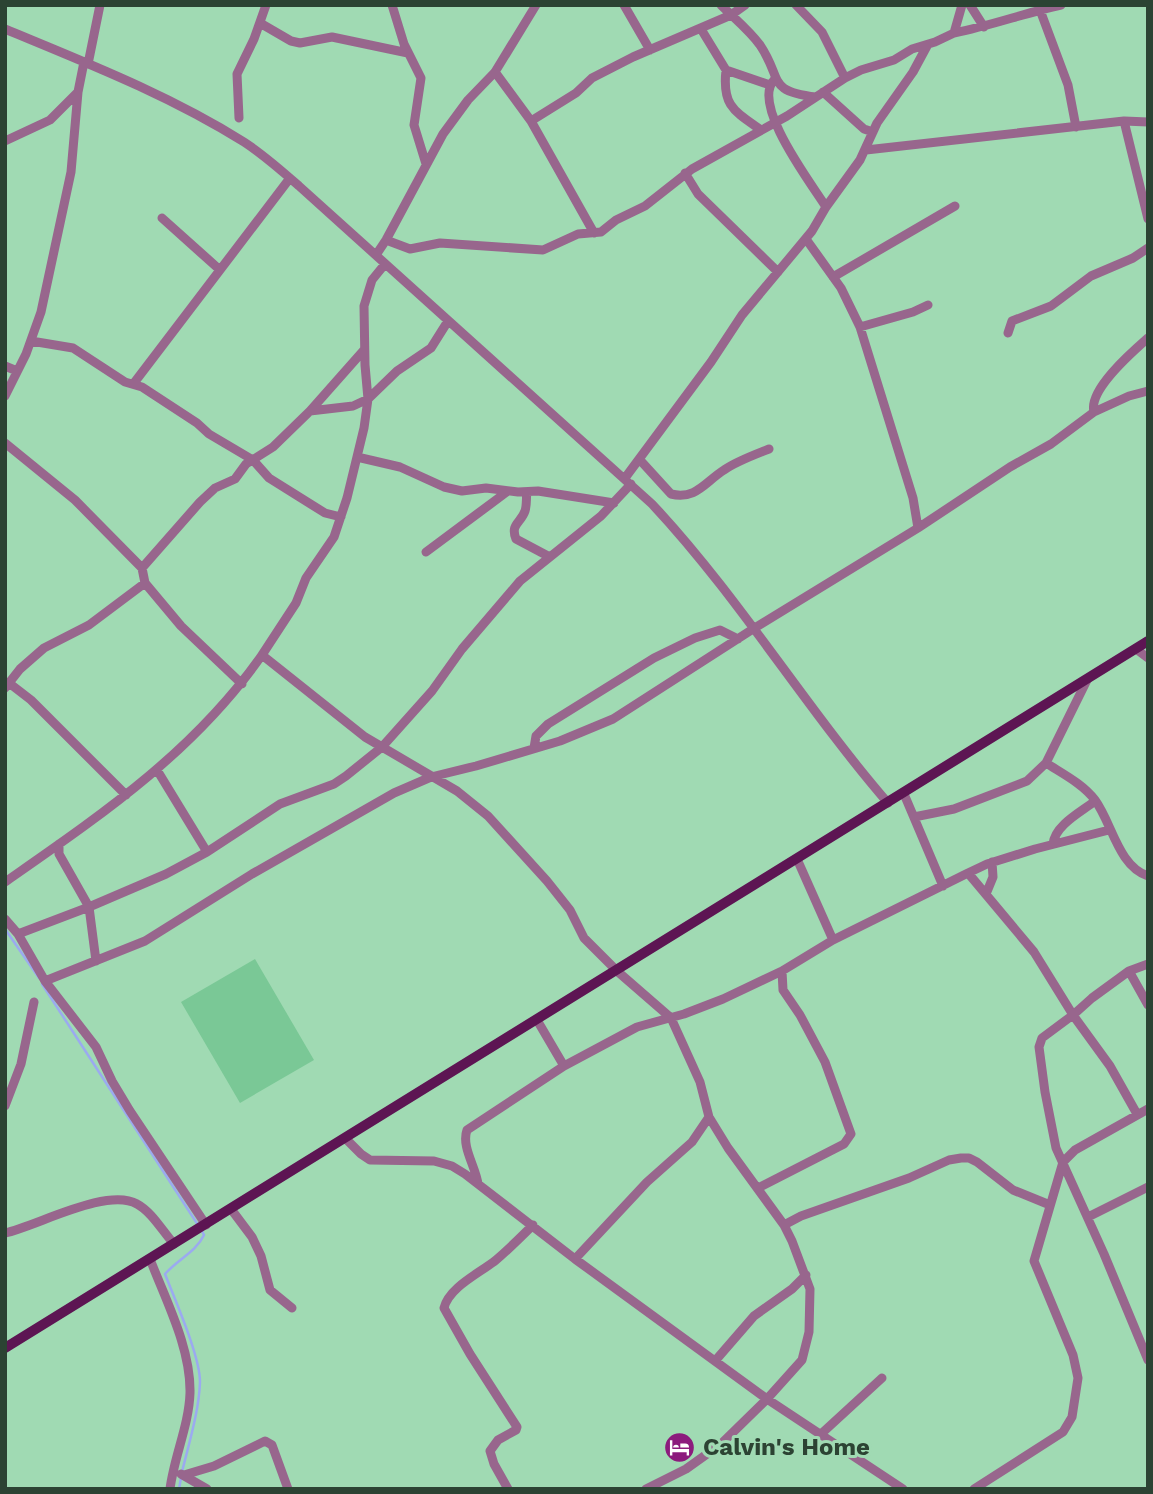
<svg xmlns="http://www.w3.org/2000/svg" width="1153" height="1494" viewBox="0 0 1153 1494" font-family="'Work Sans',sans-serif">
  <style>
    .green { fill: #7ac896 }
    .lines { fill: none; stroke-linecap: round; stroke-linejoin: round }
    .stream { stroke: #9baaf0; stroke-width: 2.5 }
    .minor { stroke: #98668d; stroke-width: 9 }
    .major { stroke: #5d1553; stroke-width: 10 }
    .labels { text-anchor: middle; stroke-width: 6; stroke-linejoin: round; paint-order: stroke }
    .poi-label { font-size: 24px; font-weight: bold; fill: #2c4333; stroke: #a0dab3; text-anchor: start }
  </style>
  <rect width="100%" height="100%" fill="#a0dab3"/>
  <!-- green -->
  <path class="green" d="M 255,959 L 314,1060 L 240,1103 L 181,1002 Z"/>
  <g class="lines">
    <!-- stream -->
    <path class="stream" d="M 5,929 L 39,978
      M 42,984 L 198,1225
      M 182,1472 C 189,1443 199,1411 200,1382 C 200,1356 175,1300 165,1274 C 178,1259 196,1252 204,1235 L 202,1231
      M 179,1489 L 181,1478"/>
    <!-- minor -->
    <path class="minor" d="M 392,5 L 404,44 L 421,78 L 414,125 L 426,164
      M 624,5 L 650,50
      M 721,5 C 734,18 749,30 760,45 C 783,79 766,91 816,97
      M 796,5 L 822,32 L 845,78
      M 970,5 L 984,27
      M 1040,10 L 1068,85 L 1076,127
      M 260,23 L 291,41 L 300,43 L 332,37 L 408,53
      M 5,29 C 87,63 169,95 244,142 C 264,155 282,171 299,186 L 652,504 C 739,597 805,707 888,803
      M 701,29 L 726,70 L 770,85
      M 954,33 C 990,26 1025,13 1061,5
      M 88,64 L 100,5
      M 726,70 C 722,106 734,111 761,130
      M 495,72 L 531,121 L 594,233
      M 774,80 C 751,105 811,183 826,207
      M 823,92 L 864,129 L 873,132
      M 239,118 L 237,74 L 254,39 L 266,5
      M 531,121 L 576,93 L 592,78 L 633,57 L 731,15 L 745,5
      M 1124,121 L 1148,219
      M 5,141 L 50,120 L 78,92
      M 866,150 L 1124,121 L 1148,122
      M 685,173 L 698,194 L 778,272
      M 162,218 L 220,270
      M 806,239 L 841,288 L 860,327 L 913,498 L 918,528
      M 386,240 L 410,249 L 440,243 L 543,250 L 578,234 L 601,232 L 616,220 L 645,206 L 692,169 L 787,116 L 845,78 L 861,70 L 894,60 L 912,49 L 935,42 L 954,33 L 962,5
      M 376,255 L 386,240 L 443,134 L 468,100 L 495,72 L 536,5
      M 385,264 L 372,280 L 364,306 L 365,365 L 368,399 L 364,428 L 347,498 L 334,537 L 306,578 L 296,603 L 262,655 L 365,737 L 457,791 L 488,816 L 547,881 L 570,910 L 584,938 L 617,971 L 671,1018 L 700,1082 L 709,1117 L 728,1148 L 784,1225 L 792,1241 L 810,1289 L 809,1332 L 802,1360 L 767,1399 L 721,1444 L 686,1469 L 646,1489
      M 833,277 L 955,206
      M 860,327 L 913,312 L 928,305
      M 1008,333 L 1012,321 L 1051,306 L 1091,276 L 1133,258 L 1148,248
      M 31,341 L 73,348 L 125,382 L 142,387 L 197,423 L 209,434 L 253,460 L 269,478 L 325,513 L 341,517
      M 5,366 L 17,371
      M 134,383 L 290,178
      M 5,396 L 26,354 L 41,312 L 71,172 L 78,92 L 84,62
      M 310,411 L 353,406 L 368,399 L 397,371 L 431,348 L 448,321
      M 1094,412 C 1088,390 1132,352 1148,338
      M 5,443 L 75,500 L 142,568 L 145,583 L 89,625 L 44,648 L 20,669 L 5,688
      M 357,457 L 400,467 L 444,487 L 462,491 L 486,488 L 518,492 L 538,491 L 614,503
      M 640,460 L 671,494 C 696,500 705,482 724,470 C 737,461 754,455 769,449
      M 625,478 L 711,362 L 742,315 L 812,231 L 826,207 L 860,160 L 877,123 L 913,72 L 927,46
      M 527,492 C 526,498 527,505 525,511 C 521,523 510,524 516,539 L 548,556
      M 426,552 L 508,491
      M 142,568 L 200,502 L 215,488 L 235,479 L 246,464 L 273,447 L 310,411 L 364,350
      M 145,583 L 181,626 L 242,684
      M 1136,649 L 1148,658
      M 9,683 L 31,700 L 126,795
      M 534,748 L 536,736 L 548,724 L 654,658 L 695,638 L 720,630 L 738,639
      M 1046,763 C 1063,774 1083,784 1095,800 C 1112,823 1118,866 1148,876
      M 157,770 L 207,852
      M 904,794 L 943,886
      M 914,817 L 954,809 L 1027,781 L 1046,763 L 1087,680
      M 59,844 L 59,854 L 89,907 L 96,961
      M 1053,844 C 1055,825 1081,812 1095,801
      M 797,859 L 833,940
      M 968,873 L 987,864 L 1035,849 L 1109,830
      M 5,882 C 101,815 193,753 262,655
      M 986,894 L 993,877 L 992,862
      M 5,919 L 18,934 L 45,981 L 96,1047 L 112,1081 L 130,1111 L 206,1225
      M 18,934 L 89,907 L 166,874 L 207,852 L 280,804 L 334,784 L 346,776 L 382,747 L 432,691 L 462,649 L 520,581 L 601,516 L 631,484
      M 1148,964 L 1129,971 L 1092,998 L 1073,1015 L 1042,1038 L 1039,1047 L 1045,1092 L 1056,1148 L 1104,1254 L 1148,1360
      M 1129,971 L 1148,1005
      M 45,981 L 145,941 L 252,874 L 394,793 L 431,777 L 476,766 L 560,741 L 613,719 L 753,629 L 918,528 L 1010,467 L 1051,444 L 1094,412 L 1129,396 L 1148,391
      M 537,1020 L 564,1066
      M 5,1106 L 21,1064 L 34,1002
      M 345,1138 L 361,1154 L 370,1160 L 434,1161 L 452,1166 L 465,1174 L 575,1259 L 767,1399 L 903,1489
      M 478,1184 C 476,1167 461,1147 467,1130 L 564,1066 L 637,1027 L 684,1014 L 723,999 L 782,971 L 833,940 L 968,873 L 1034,952 L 1073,1015 L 1110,1066 L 1137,1114
      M 758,1188 L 844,1144 L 851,1134 L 825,1062 L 800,1015 L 783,990 L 782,971
      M 231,1209 L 252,1237 L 261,1256 L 270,1290 L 292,1308
      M 1088,1217 L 1148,1187
      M 784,1225 L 801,1216 L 909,1178 L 949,1160 L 961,1158 L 969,1158 L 977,1162 L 1013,1190 L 1050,1205
      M 5,1233 C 37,1226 107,1187 137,1204 C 152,1212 163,1232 174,1244
      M 150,1259 C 166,1301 191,1348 190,1393 C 189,1425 174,1457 170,1489
      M 575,1259 L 647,1182 L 692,1142 L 709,1117
      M 715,1361 L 754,1316 L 792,1289 L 806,1275
      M 821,1434 L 882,1378
      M 181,1474 L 207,1489
      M 184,1475 L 214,1466 L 265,1441 L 272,1445 L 288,1489
      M 508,1489 L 494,1464 L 490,1451 L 498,1440 L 516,1430 L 517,1427 L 470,1354 L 444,1308 C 449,1287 480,1273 496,1260 C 509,1249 521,1237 533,1225
      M 974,1489 L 1063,1432 L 1072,1417 L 1078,1378 L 1073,1355 L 1034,1261 L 1063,1162 L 1075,1150 L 1148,1109"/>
    <!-- major -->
    <path class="major" d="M 5,1348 L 1148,641"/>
  </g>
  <!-- icons -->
  <defs>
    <symbol id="hotel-disc" viewBox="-11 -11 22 22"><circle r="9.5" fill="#8c1b7d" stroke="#a0dab3"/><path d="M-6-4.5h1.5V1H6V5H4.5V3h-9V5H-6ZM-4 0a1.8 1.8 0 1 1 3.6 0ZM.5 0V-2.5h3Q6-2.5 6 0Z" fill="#fff"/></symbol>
  </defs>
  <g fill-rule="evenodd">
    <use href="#hotel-disc" x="662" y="1430" width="35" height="35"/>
  </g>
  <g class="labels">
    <!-- poi labels -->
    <g class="poi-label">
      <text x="703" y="1455">Calvin's Home</text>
    </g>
  </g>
  <!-- border -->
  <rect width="1153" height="1494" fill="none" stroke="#2c4333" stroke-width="14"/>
</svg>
